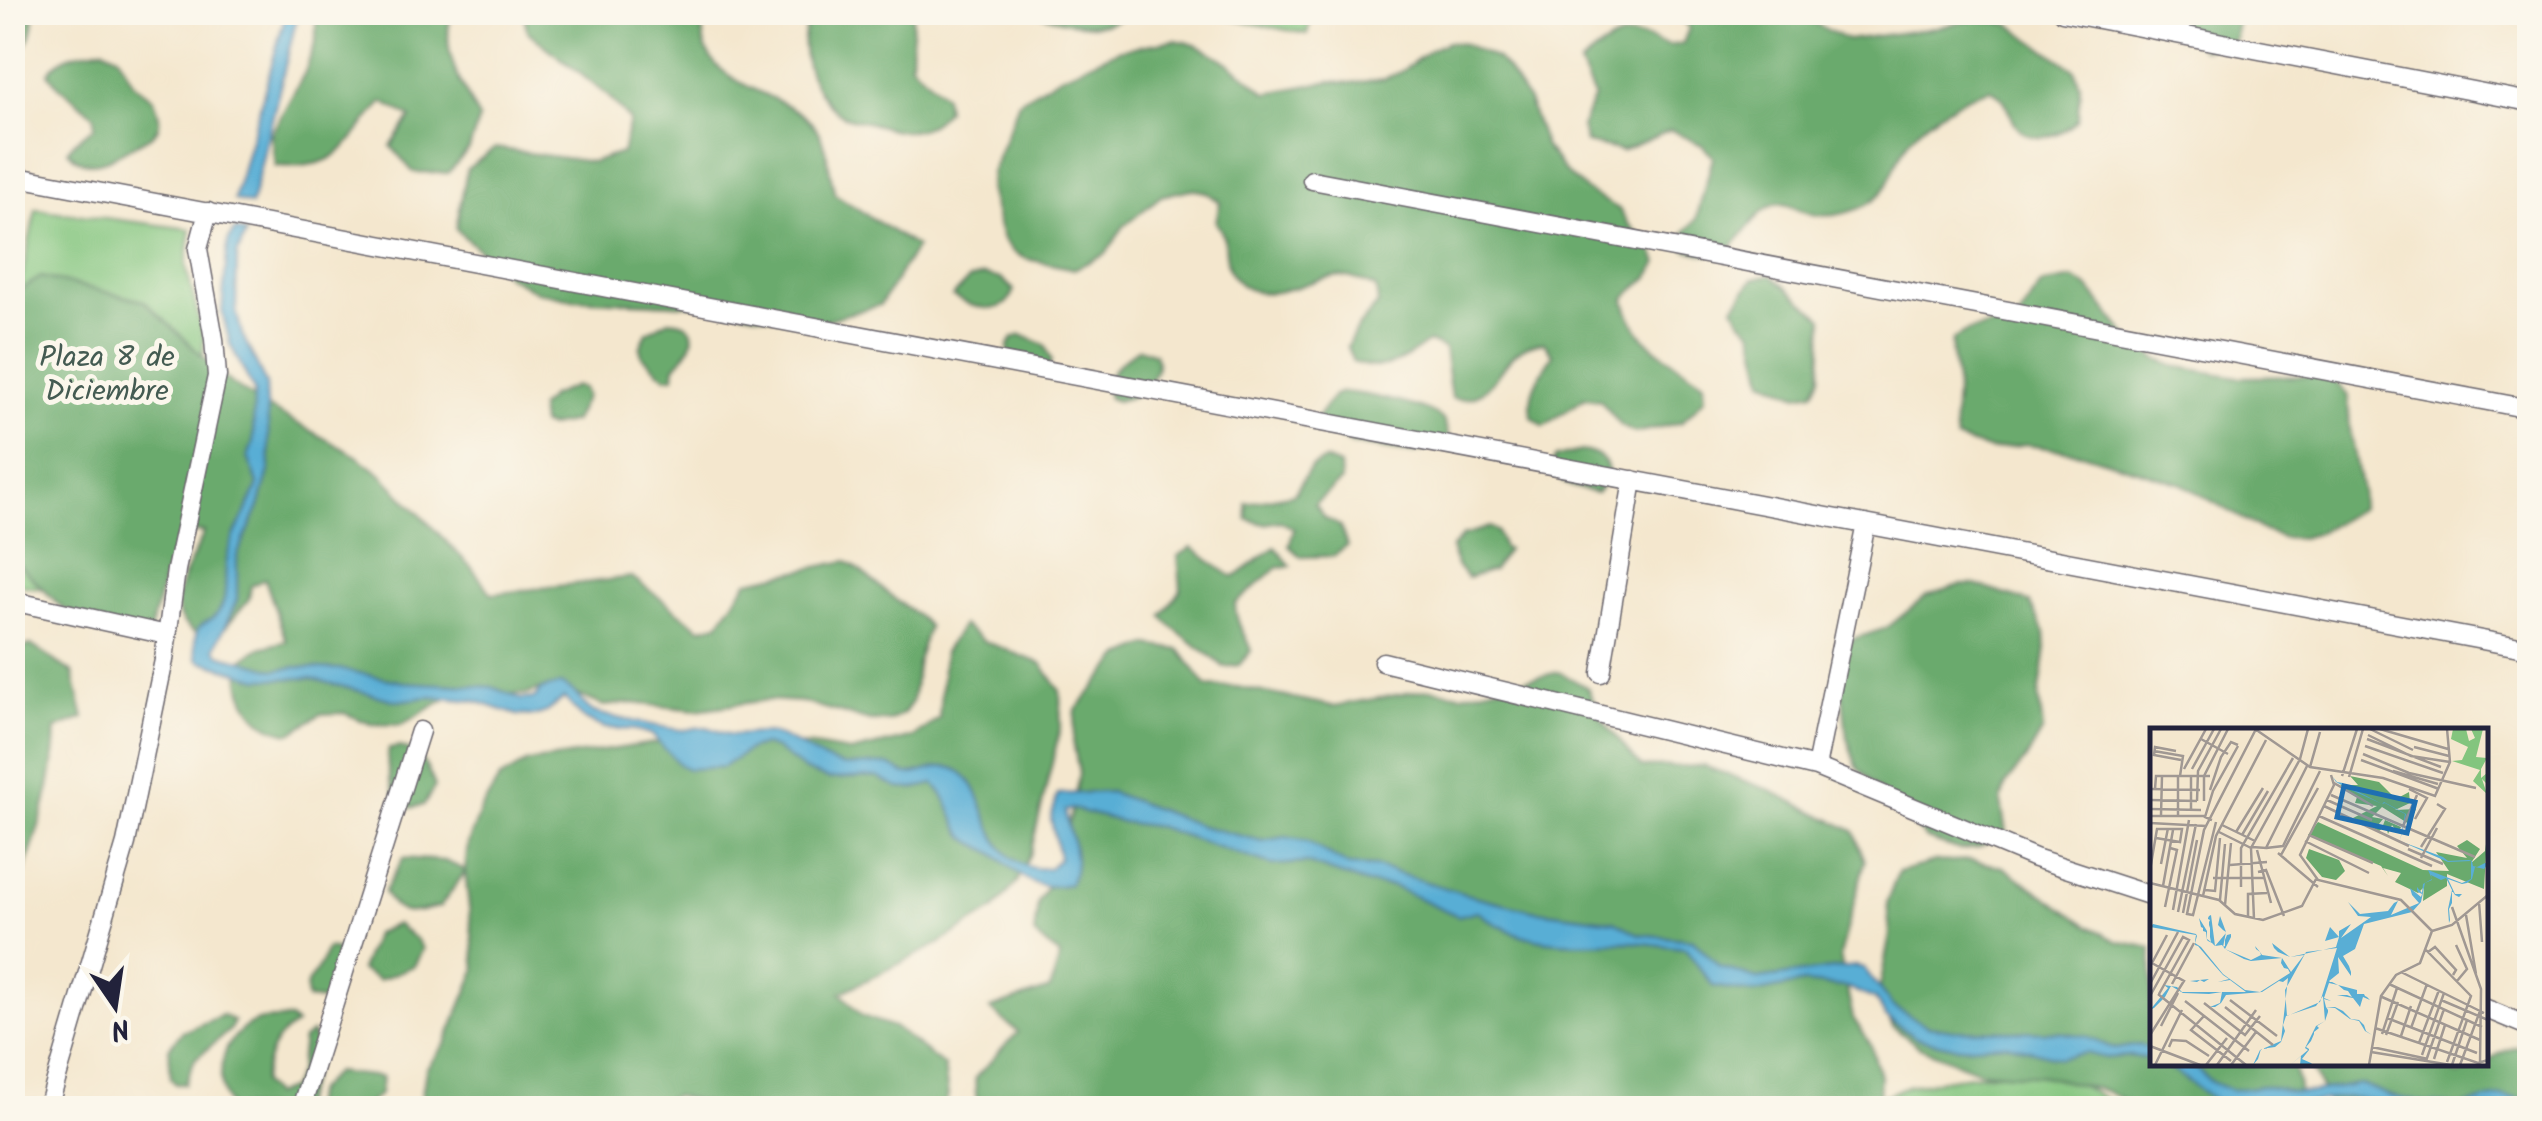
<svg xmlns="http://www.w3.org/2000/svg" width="2542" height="1121" viewBox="0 0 2542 1121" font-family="Kalam,sans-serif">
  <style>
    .green { fill: #83c57e; stroke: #52745c; stroke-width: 2.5 }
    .forest { fill: #6aaa6d; stroke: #466654; stroke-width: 2.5 }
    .water { fill: #59aed5; stroke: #3e6888; stroke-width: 2.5 }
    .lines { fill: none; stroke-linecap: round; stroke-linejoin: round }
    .street-casing { stroke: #6c676e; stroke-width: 21 }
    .street { stroke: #fff; stroke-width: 18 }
    .labels { text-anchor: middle; stroke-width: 10; stroke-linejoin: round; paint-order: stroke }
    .park-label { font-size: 30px; fill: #445b52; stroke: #fbf7ec }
    .inset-road { fill: none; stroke: #a09893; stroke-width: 2.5 }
    .view { fill: #1f6fb2; fill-opacity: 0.15; stroke: #1f6fb2; stroke-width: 5 }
    .inset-edge { fill: none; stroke: #22223b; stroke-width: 5 }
  </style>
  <rect width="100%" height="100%" fill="#fbf7ec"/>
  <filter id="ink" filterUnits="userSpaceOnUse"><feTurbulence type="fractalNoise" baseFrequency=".01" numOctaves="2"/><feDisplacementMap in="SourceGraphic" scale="20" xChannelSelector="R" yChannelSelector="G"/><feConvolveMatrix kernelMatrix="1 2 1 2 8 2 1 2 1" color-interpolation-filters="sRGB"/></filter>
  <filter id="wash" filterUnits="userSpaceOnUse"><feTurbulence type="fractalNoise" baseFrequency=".0048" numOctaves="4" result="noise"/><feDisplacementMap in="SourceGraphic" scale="40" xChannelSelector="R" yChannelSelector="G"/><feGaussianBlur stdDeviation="2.25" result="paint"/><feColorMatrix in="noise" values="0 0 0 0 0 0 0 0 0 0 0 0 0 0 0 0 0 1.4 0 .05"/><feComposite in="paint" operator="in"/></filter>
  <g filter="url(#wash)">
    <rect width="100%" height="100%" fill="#f4e7ce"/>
    <!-- green -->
    <path class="green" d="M 1211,12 L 1312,12 L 1312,13 L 1307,34 L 1210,15 Z
      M 36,209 L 191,229 L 186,267 L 204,339 L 200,408 L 139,605 L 13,584 L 13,319 Z
      M 2051,1069 L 2122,1108 L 1857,1108 L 1907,1086 L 1970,1075 Z"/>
    <!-- forest -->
    <path class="forest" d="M 13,12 L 33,13 C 36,35 25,46 13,64 Z
      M 705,12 C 685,91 794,87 819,133 C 828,150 830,176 835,194 L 916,247 L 880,305 L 812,324 L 713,306 L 571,299 L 536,291 L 506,275 L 456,229 L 467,169 L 495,148 L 592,162 L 622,153 L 630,121 L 608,96 L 527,31 L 524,13 Z
      M 815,12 L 913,13 L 911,64 L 944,95 L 946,110 C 920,141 898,131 866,122 C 856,120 845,119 837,112 C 809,89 791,41 815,12 Z
      M 1765,12 L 1799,15 L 1847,40 L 1928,29 L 1977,19 L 2009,24 L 2075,70 L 2080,85 L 2078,119 C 2064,133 2036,147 2019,128 C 2005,114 2014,104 1991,89 C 1963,96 1919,121 1904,148 C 1892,169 1891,190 1868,204 C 1853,212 1833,218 1816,215 C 1798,212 1783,196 1766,209 C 1737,232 1735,268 1686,249 L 1685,232 L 1696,220 L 1713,157 L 1702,145 L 1671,130 L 1622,151 L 1586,143 L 1581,127 L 1594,97 L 1580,65 C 1594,52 1617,33 1637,36 C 1658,38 1659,50 1683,43 L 1689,28 L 1679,13 Z
      M 316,13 L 452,13 C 439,51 462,85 479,119 L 469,149 L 448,173 L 413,172 L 391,146 L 411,118 L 383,102 C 343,147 342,170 275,166 L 271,134 L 305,72 L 316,40 Z
      M 1034,13 L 1127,13 C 1102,36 1062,20 1034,13 Z
      M 2156,13 L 2237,13 L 2235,39 L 2220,46 L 2202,49 Z
      M 1175,40 C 1209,44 1240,71 1267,93 L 1331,81 L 1350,83 L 1384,79 L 1402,71 L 1431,49 L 1448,42 L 1465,44 L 1497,59 L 1509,72 L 1528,101 L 1545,147 L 1566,173 L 1587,191 L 1619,209 L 1628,224 L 1652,248 L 1658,263 L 1649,277 L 1625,298 C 1631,340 1672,360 1704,382 L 1705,398 L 1682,422 L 1635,433 L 1621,426 L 1600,400 L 1585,398 L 1544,426 L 1532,417 C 1527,391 1539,376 1553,355 L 1544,342 C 1493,348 1501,406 1451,398 L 1444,349 L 1428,342 C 1400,361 1387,375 1353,362 L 1347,347 L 1356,330 L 1378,304 L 1376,288 C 1367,284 1356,278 1346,277 C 1315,271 1266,314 1235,279 C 1220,263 1232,244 1216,222 L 1220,202 L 1206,192 L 1191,189 L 1161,196 L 1124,226 L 1106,254 L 1074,269 L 1027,259 L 1013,252 L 1003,240 L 998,225 L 989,189 L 991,173 L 1019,101 L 1058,77 L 1121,49 Z
      M 103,48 L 118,55 L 134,84 L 154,99 C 157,108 163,122 156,131 C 152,137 141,141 135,145 C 115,157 85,176 68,150 L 73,143 L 94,127 L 95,117 C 81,101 59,91 48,73 C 60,54 82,52 103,48 Z
      M 984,275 L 1002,279 L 1014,290 C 1006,319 971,308 953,296 L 969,279 Z
      M 1771,275 L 1823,318 L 1821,377 L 1814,392 L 1798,395 L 1764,380 L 1753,332 L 1741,320 L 1734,306 L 1753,279 Z
      M 41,277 L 144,301 L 232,384 L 267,407 L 357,456 L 381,474 L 472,568 L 492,594 L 632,577 L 700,628 L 718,624 L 748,581 L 846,561 C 866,573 874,583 891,596 C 905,608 917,612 928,627 L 918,659 L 912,702 L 904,713 L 890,721 L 870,721 L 802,702 L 768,700 L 696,710 L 632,703 L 604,706 L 561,688 L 545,688 L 528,694 L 453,695 L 401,725 L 371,724 L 344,713 L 321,714 L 291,733 C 256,729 233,695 242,660 L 260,648 L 286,641 L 265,579 L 251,586 L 249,599 L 214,641 C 147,619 188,575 204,532 L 187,532 L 165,574 L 148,639 L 63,609 L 13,559 L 13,302 L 15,293 Z
      M 2073,279 L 2088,287 L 2129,338 L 2157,359 L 2173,366 L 2238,377 L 2321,376 L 2337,383 L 2348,396 L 2350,429 L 2362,492 L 2360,509 L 2315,534 L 2300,538 L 2281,537 L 2264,531 L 2182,484 L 2081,453 L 2026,445 L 1991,450 L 1956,439 C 1951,421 1956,408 1956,389 C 1956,372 1950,357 1952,340 L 1966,332 L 2018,320 L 2041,285 Z
      M 669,320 C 706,321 693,350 675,366 L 674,376 L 666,377 L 642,356 L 640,348 L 647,332 Z
      M 1021,335 L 1045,345 L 1052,361 L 1047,369 L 1010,362 L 1008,346 L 1013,338 Z
      M 1139,348 L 1155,354 C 1162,369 1149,381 1141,394 L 1117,401 L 1109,398 C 1101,374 1120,361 1139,348 Z
      M 575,386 L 583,388 L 586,396 L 574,421 L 549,427 L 541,424 L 539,408 L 551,396 Z
      M 1342,392 C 1360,393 1432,406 1443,420 C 1447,426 1448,437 1450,443 L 1415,453 L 1352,444 L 1335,435 L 1316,419 L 1334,395 Z
      M 1581,451 C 1598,453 1608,459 1609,477 L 1596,493 C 1572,486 1562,488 1551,464 L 1556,457 Z
      M 1325,460 L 1340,466 L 1341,481 L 1315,504 L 1325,518 L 1340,526 L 1347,546 L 1334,556 L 1301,557 L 1289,546 L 1294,529 L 1280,521 L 1264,524 L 1247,519 L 1246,503 L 1294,494 L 1311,467 Z
      M 1490,527 L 1497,531 L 1503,548 L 1507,550 L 1493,570 L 1468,578 L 1457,566 L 1451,549 L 1463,535 Z
      M 1275,547 L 1291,566 L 1278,567 L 1235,604 C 1235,622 1245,633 1251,651 L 1239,665 L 1224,667 C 1204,649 1179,636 1162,616 L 1181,589 L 1178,556 L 1192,548 C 1208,557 1217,570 1235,577 Z
      M 1960,585 L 1976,585 L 2029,602 L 2045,632 L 2046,648 L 2039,698 L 2043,730 L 2026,759 L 2006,784 L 2001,801 L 2006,833 L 1977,848 L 1960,850 L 1926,839 L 1857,767 L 1847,738 L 1840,669 L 1842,651 L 1853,639 L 1887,628 L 1926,596 Z
      M 962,625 L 984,641 L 1042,664 L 1060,691 L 1061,725 L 1031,851 L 1017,882 L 994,910 L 937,945 L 841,993 L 862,1016 L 894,1027 L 944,1066 L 948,1096 L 944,1108 L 704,1108 L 705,1103 L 673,1096 L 647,1108 L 420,1108 L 426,1069 L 446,1043 L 476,970 L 465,872 L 440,907 C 411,912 400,921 384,892 L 403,858 L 445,861 L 465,870 L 468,843 L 481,809 L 499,779 L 528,762 L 681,739 L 814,746 L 850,752 L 914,737 L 939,718 L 944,652 Z
      M 31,645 L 73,673 L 84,718 L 56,729 C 55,784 37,835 19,887 L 13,893 L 13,651 Z
      M 1148,645 L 1180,650 L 1206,686 L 1237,687 L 1333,706 L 1430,689 L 1462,694 L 1559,672 L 1588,688 L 1601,718 L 1641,767 L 1704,766 L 1767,789 L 1854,831 L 1865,861 L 1840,956 L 1853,1018 L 1871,1045 L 1880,1076 L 1879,1108 L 977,1108 L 975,1078 L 1018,1032 L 990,1009 L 1050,989 L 1060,956 L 1034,934 L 1038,902 L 1056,871 L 1073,807 L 1079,773 L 1073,741 L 1076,710 L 1120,657 Z
      M 400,747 C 422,753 427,767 435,786 L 424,805 L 409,808 L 401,806 C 392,790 384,766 389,749 Z
      M 1970,860 L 2003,867 L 2087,925 L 2117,941 L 2152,948 L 2152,1064 L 2293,1064 L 2299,1087 L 2298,1108 L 2139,1108 L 2105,1091 L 2043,1076 L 1979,1071 L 1919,1047 L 1893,1027 L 1878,997 L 1890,934 L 1887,902 L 1898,872 L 1934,862 Z
      M 396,924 L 417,940 L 423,949 L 414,966 L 379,980 L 360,970 L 375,934 Z
      M 327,948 L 344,951 L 332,1002 L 307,999 C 303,979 313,979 321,963 C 323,958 325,953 327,948 Z
      M 223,1015 L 234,1021 L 230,1030 L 195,1059 L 185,1084 L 176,1084 L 171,1079 L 169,1048 L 182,1032 Z
      M 290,1019 L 296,1025 C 272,1037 267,1058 262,1083 L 273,1095 L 291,1088 L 299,1071 L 303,1039 L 312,1033 L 319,1054 L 301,1108 L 230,1108 C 212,1078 221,1034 258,1021 C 267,1018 280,1019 290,1019 Z
      M 2524,1045 L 2529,1048 L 2529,1108 L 2330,1108 L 2313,1070 L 2312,1064 L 2430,1064 L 2459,1075 C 2483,1066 2498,1050 2524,1045 Z
      M 335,1072 L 382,1077 L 380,1094 L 364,1108 L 310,1108 L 315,1092 Z"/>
    <!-- water -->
    <path class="water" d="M 286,13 L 298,13 L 251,205 L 234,200 Z
      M 235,230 L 246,233 L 237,255 L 236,310 L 242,334 L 266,384 L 270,467 L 259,507 L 237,556 L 237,600 L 215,648 L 219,654 L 275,670 L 296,667 L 339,669 L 404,682 L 492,687 L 521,699 L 535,698 L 542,689 L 560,684 C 580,692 580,704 594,712 C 601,715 675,730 684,730 C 691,729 698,727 706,727 C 714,728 720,733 728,734 C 742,737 757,730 773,734 C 797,740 817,760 841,765 C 856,768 872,763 887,765 C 895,766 899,773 907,774 C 925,775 941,760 959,771 C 992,790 983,874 1049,868 L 1059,858 L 1051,819 L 1058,794 L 1110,792 L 1201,826 L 1262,841 L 1285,837 L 1306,841 L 1349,866 L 1377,867 L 1465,894 L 1532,910 L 1614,921 L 1639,934 L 1693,940 L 1720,967 L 1757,979 L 1855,966 L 1864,968 L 1893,1007 L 1928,1026 L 1953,1030 L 2059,1032 L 2084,1036 L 2115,1049 L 2139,1045 L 2152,1048 L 2152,1059 L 2130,1056 L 2106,1058 L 2085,1053 L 2060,1058 L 2007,1044 L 1956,1047 L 1916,1038 L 1886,1017 L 1875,999 L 1844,987 L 1804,983 L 1754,993 L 1713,986 L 1685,948 C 1667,946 1647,943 1630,942 C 1573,942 1526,950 1477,911 L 1458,916 L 1392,886 L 1367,884 L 1306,863 L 1271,865 L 1159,827 L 1122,822 L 1073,809 L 1065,811 C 1069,836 1083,859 1069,884 C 1031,893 1020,874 993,853 C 982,846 968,843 961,831 C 950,814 950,799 934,784 L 912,789 L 898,788 L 877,777 L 828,779 L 805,771 L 776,749 L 764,745 L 750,749 L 723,767 L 688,769 L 680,765 L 651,734 L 636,730 L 604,728 L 584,719 L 564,698 L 547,712 L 534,716 L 517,715 L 475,701 L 430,697 L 397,701 L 310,678 L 259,679 L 201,661 L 197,658 C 187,611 216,633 224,599 C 227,586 224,572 227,559 C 232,532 250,509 258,484 L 248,457 L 253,442 L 254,391 L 230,344 L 222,311 L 228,241 Z
      M 2164,1064 L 2191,1064 L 2209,1080 L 2232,1090 L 2262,1086 L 2292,1092 L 2311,1092 L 2360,1084 L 2391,1096 L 2426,1104 L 2462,1106 L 2502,1096 L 2518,1099 L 2529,1108 L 2412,1108 L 2349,1097 L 2272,1108 L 2231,1105 L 2217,1102 Z"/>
  </g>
  <g filter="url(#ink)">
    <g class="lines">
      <defs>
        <path id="street" d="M 2062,12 L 2530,102
          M 12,176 L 2530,649
          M 1312,180 L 2530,409
          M 12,601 L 167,635
          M 1383,662 L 1816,767 L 2035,858 L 2152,896
          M 1601,673 L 1633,480
          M 1816,767 L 1866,524
          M 2484,1008 L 2530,1027
          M 48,1108 L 126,843 L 164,660 L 176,570 L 217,376 L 214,339 L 198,249 L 208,212
          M 301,1108 L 420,731"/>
      </defs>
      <!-- street casing -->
      <use href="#street" class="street-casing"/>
      <!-- street -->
      <use href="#street" class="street"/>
    </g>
  </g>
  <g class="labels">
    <!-- park labels -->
    <g class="park-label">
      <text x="107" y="366">Plaza 8 de<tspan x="107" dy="34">Diciembre</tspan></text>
    </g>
  </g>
  <!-- overview -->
  <g transform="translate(2150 728)">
    <rect width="338" height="338" fill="#f4e7ce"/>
    <path d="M 303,1 L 316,1 L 319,13 L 325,10 L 321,1 L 333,1 L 326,29 L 337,30 L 331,41 L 331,50 L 337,45 L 337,56 L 332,51 L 337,66 L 323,53 L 330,42 L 302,33 L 312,32 L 318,19 L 301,11 Z" fill="#83c57e"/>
    <path d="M 200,48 L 229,54 L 246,71 L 259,64 L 260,75 L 245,82 L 266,81 L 259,96 L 232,79 L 222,89 L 233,91 L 228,97 L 232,100 L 235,92 L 251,99 L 248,105 L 242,97 L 238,106 L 236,98 L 229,103 L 203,90 L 227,78 L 205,75 L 207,69 L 190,57 L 208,57 ZM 168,94 L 273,142 L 299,143 L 286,124 L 317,130 L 307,118 L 317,112 L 330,121 L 321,135 L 335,123 L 337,109 L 334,161 L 297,146 L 297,158 L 273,173 L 274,159 L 268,165 L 245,154 L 251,145 L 233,140 L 238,148 L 231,138 L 158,107 ZM 159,121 L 189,132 L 195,143 L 186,152 L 172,149 L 156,130 Z" fill="#6aaa6d"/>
    <path d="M 175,45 L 182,48 L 187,54 L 193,55 L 195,59 L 203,61 L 232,76 L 234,74 L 256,86 L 250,113 L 293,129 L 298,133 L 319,132 L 322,133 L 323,138 L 327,139 L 335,135 L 337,135 L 337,137 L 334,141 L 325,139 L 322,151 L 317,155 L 312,156 L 298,151 L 305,166 L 312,166 L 309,169 L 305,167 L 303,164 L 302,164 L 302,175 L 299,181 L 300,192 L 299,195 L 298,181 L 302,162 L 296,150 L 291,152 L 281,147 L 282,152 L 275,155 L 271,174 L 262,184 L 214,196 L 205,221 L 193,228 L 199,238 L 201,244 L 201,248 L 188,229 L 189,245 L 179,253 L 180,254 L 182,254 L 188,257 L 179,255 L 174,270 L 179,272 L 181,273 L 187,267 L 197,267 L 202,269 L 198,263 L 194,262 L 188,257 L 207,262 L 207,266 L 214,266 L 215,268 L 217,269 L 220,272 L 213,269 L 210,279 L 203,270 L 187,267 L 181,273 L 174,271 L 176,279 L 185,279 L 193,283 L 201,291 L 209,292 L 214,297 L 216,303 L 222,307 L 215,303 L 209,293 L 200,291 L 185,280 L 176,279 L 178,282 L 178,284 L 175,293 L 167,298 L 169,300 L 164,304 L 164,306 L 161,313 L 156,319 L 159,321 L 159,322 L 152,331 L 161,335 L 163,337 L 150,337 L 151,328 L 140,337 L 158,322 L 155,320 L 166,298 L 175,293 L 173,268 L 166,278 L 136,288 L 133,297 L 135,303 L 131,314 L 125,319 L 111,321 L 108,331 L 103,337 L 110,322 L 131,313 L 138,250 L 133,254 L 129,253 L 112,264 L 76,267 L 71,275 L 65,279 L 60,279 L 70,275 L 72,264 L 59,266 L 33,265 L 21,258 L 15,269 L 4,280 L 0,282 L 18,260 L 14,257 L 27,259 L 32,264 L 96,264 L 80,252 L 68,254 L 59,251 L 54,254 L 50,252 L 47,254 L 40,253 L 59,251 L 68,254 L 79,251 L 73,247 L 65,238 L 48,218 L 45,217 L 45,213 L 46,207 L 0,199 L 3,196 L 46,206 L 47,208 L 45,215 L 51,219 L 73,246 L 95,262 L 110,264 L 140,245 L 138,241 L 134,240 L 131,235 L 132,230 L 101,233 L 94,231 L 75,221 L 72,217 L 65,218 L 62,215 L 58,213 L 57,212 L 56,204 L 53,203 L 53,200 L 51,199 L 49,190 L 57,203 L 57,211 L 61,214 L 60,209 L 60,200 L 59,197 L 59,194 L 60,192 L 58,191 L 58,190 L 59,188 L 61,187 L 65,218 L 76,205 L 76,204 L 73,202 L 68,197 L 70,188 L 76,204 L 73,219 L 75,218 L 75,212 L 77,207 L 81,206 L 81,209 L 75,221 L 101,232 L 111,227 L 110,224 L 106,221 L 105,218 L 110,224 L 112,227 L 132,230 L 141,244 L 154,227 L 140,229 L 128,224 L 124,220 L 122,215 L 140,229 L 186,219 L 189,209 L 175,213 L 180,199 L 189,209 L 189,203 L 201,196 L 191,210 L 221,189 L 208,188 L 198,174 L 210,186 L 238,183 L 244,175 L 248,173 L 241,187 L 269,175 L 262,167 L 260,160 L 271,169 L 272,166 L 268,164 L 267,162 L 267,159 L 272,165 L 273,156 L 282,151 L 278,142 L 312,155 L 321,151 L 321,133 L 298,134 L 250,113 L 255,86 L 235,75 L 232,76 L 195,59 L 186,54 L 182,48 ZM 187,220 L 170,274 L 137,288 L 135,262 L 156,224 Z" fill="#59aed5" fill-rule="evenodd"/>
    <path class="inset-road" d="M 105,1 L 160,39 L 233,50 L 285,68 L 300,34 L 297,1M 220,1 L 263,22M 230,1 L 298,21M 218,7 L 261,28 L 300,34M 51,11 L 78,26M 217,11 L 291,39M 215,18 L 293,45M 264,19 L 299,28M 4,23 L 33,28 L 30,48M 26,23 L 5,19 L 4,27 L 31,32M 213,26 L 259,45 L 326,60M 150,31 L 158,1M 211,32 L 289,61M 160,39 L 170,4M 34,41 L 56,1M 42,41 L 64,1M 243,43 L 288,56M 181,47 L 184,57 L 150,127 L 168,152 L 251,172 L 282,203M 41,48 L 41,81M 192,48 L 207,1M 199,49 L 213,1M 184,55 L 223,78M 0,61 L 50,62M 5,61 L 6,48 L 60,48M 259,61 L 277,70 L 265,91M 60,62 L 71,29 L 81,14 L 88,17M 181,67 L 325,129M 0,72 L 47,73M 177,72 L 222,92M 47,73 L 48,43 L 71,1M 54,73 L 54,48 L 78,1M 174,78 L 259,118M 0,81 L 51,82M 11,87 L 12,48M 0,88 L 55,88M 28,88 L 28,49M 169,88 L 282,138M 62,92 L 55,89 L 63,63 L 88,18M 66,94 L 43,187 L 37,186 L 54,102 L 106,1M 0,95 L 56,98M 72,97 L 105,113M 253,98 L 267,67M 69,104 L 101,120M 86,104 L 113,60M 92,107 L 118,63M 159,107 L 223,135M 155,113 L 219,145M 102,119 L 116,120 L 157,38M 271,119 L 295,81 L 287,76M 116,120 L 133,118 L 170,43M 258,121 L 293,136M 107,122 L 121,175M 128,125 L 168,159M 131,127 L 168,60M 271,130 L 287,100M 11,136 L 18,100M 80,137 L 117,134M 0,142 L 7,101 L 32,101 L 30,114 L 6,110M 108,144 L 116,142 L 134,188M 63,150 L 114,150M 0,155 L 69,172 L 85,186 L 113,192 L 152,178 L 166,151M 13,158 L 23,102M 91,159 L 91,120 L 143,30M 55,162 L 65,163 L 70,110M 53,168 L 66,108 L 116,12M 70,172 L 75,116M 329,174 L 332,214M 75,177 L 81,115M 15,179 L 27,122 L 20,120M 302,179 L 331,261 L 330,337M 23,182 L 39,92M 28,184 L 46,96M 33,185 L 47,112M 316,187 L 326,246M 98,190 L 98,166 L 117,165M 104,191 L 101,120 L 149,33M 282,203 L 302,197 L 338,167M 306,217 L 317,241 L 307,253M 276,222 L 321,268 L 297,334M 278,224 L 285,219 L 306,242 L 303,247M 0,234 L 34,253 L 0,307M 2,235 L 17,207M 251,244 L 334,285M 0,256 L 28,204M 22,256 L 44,215M 239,256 L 332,299M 8,266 L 96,337M 0,268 L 33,209 L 39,212 L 9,266M 232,269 L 330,312M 80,272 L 127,308M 291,272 L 338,292M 35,273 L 99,323M 54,275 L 95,307 L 110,288M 75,279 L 123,317M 54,288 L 41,302 L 81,333M 237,290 L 327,325M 11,298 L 28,265M 225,300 L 328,335 L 338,332M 261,300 L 277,256M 232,306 L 247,260M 236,307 L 248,274M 251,308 L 261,278M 269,315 L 289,262M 0,318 L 50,337M 19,319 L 22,312 L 36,313 L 59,328M 222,319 L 278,331M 221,324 L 301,337M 272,327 L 294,265M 277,330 L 294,281M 284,331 L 295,297M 5,337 L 32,282M 56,337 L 77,310M 67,337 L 106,282M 81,337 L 106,304M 219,337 L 231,268 L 246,247 L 270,235 L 282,203M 302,337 L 317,292M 310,337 L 330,283"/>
    <path class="view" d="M 194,58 L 265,74 L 257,105 L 187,89 Z"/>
    <rect width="338" height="338" class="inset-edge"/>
  </g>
  <!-- margin -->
  <rect width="2542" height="1121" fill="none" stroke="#fbf7ec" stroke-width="50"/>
  <!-- north arrow -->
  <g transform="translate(115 1006) rotate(167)" stroke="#fbf7ec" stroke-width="8" paint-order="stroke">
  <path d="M0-8L18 38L0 25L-18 38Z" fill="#22223b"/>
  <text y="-15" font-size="28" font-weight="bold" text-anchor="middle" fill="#22223b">N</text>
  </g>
</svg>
